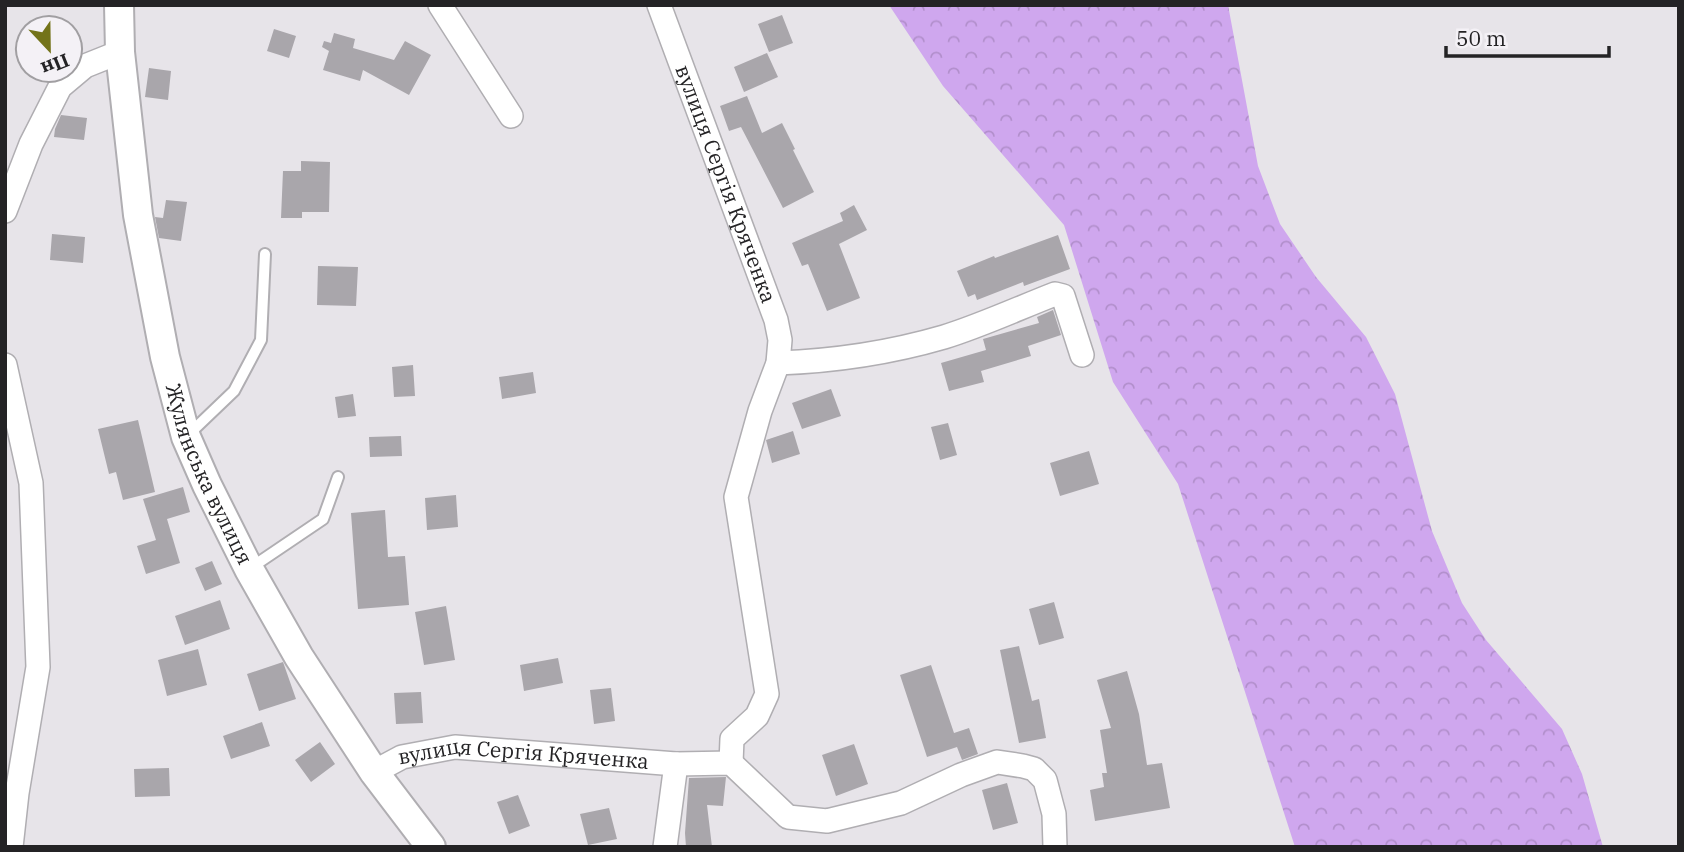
<svg xmlns="http://www.w3.org/2000/svg" width="1684" height="852" viewBox="0 0 1684 852" font-family="'IBM Plex Serif',serif">
  <style>
    .forest { fill: url(#forest-crowns) }
    .building { fill: #a9a6ab }
    .lines { fill: none; stroke-linecap: round; stroke-linejoin: round }
    .service-casing { stroke: #b0aeb2; stroke-width: 14 }
    .minor-casing { stroke: #b0aeb2; stroke-width: 26 }
    .tertiary-casing { stroke: #b0aeb2; stroke-width: 32 }
    .service { stroke: #fff; stroke-width: 10 }
    .minor { stroke: #fff; stroke-width: 23 }
    .tertiary { stroke: #fff; stroke-width: 28 }
    .labels { text-anchor: middle; stroke-width: 7; stroke-linejoin: round; paint-order: stroke }
    .street-label { font-size: 21px; fill: #242325; stroke: #f4f1f6 }
  </style>
  <defs>
    <pattern id="forest-crowns" width="20" height="18" patternUnits="userSpaceOnUse" patternTransform="scale(1.75)"><rect width="20" height="18" fill="#cfa7ee"/><path d="M2 6a3 3 0 1 1 6 0M12 15a3 3 0 1 1 6 0" fill="none" stroke="#b28fcc"/></pattern>
  </defs>
  <rect width="100%" height="100%" fill="#e7e4e9"/>
  <!-- forest -->
  <path class="forest" d="M 889,5 L 1228,5 L 1258,166 L 1280,224 L 1316,277 L 1366,337 L 1395,394 L 1432,531 L 1462,603 L 1486,640 L 1562,729 L 1582,774 L 1603,847 L 1295,847 L 1178,484 L 1113,382 L 1064,225 L 943,86 Z"/>
  <!-- building -->
  <path class="building" d="M 782,15 L 793,43 L 769,52 L 758,24 Z
    M 274,29 L 296,36 L 289,58 L 267,51 Z
    M 334,33 L 355,39 L 353,48 L 394,60 L 405,41 L 431,55 L 409,95 L 363,70 L 360,81 L 323,70 L 329,51 L 322,47 L 324,41 L 331,43 Z
    M 767,53 L 778,77 L 744,92 L 734,67 Z
    M 149,68 L 171,71 L 168,100 L 145,97 Z
    M 747,96 L 762,133 L 782,123 L 795,149 L 793,150 L 814,192 L 783,208 L 741,127 L 729,131 L 720,106 Z
    M 61,115 L 87,118 L 84,140 L 54,137 L 55,129 Z
    M 301,161 L 330,162 L 329,212 L 302,212 L 302,218 L 281,218 L 283,171 L 301,171 Z
    M 166,200 L 187,202 L 181,241 L 159,238 L 155,217 L 163,218 Z
    M 854,205 L 867,230 L 839,244 L 860,298 L 827,311 L 808,264 L 802,266 L 792,243 L 843,221 L 840,213 Z
    M 52,234 L 85,237 L 83,263 L 50,260 Z
    M 1058,235 L 1070,269 L 1024,286 L 1023,282 L 977,300 L 975,294 L 968,297 L 957,271 L 994,256 L 995,258 Z
    M 318,266 L 358,267 L 356,306 L 317,305 Z
    M 1053,310 L 1061,335 L 1028,346 L 1031,356 L 981,371 L 984,382 L 949,391 L 941,363 L 986,350 L 983,339 L 1039,323 L 1037,317 Z
    M 413,365 L 415,396 L 394,397 L 392,367 Z
    M 533,372 L 536,393 L 502,399 L 499,377 Z
    M 831,389 L 841,416 L 802,429 L 792,403 Z
    M 353,394 L 356,416 L 338,418 L 335,397 Z
    M 138,420 L 155,492 L 123,500 L 116,472 L 109,474 L 98,429 Z
    M 948,423 L 957,455 L 940,460 L 931,427 Z
    M 793,431 L 800,454 L 772,463 L 766,440 Z
    M 401,436 L 402,456 L 370,457 L 369,437 Z
    M 1089,451 L 1099,484 L 1060,496 L 1050,463 Z
    M 183,487 L 190,512 L 167,519 L 180,563 L 146,574 L 137,546 L 156,540 L 143,499 Z
    M 456,495 L 458,527 L 427,530 L 425,498 Z
    M 385,510 L 388,557 L 405,556 L 409,605 L 358,609 L 351,513 Z
    M 212,561 L 222,584 L 205,591 L 195,568 Z
    M 220,600 L 230,629 L 185,645 L 175,616 Z
    M 1054,602 L 1064,638 L 1039,645 L 1029,609 Z
    M 446,606 L 455,660 L 424,665 L 415,612 Z
    M 1019,646 L 1032,701 L 1039,699 L 1046,738 L 1019,743 L 1000,650 Z
    M 198,649 L 207,685 L 167,696 L 158,660 Z
    M 558,658 L 563,683 L 524,691 L 520,665 Z
    M 283,662 L 296,699 L 259,711 L 247,674 Z
    M 931,665 L 954,733 L 969,728 L 978,754 L 962,760 L 957,747 L 927,757 L 900,675 Z
    M 1127,671 L 1139,714 L 1147,765 L 1162,763 L 1170,808 L 1095,821 L 1090,790 L 1104,787 L 1102,773 L 1107,773 L 1100,730 L 1111,728 L 1097,680 Z
    M 611,688 L 615,721 L 594,724 L 590,690 Z
    M 421,692 L 423,723 L 396,724 L 394,693 Z
    M 262,722 L 270,746 L 231,759 L 223,736 Z
    M 320,742 L 335,764 L 311,782 L 295,760 Z
    M 854,744 L 868,784 L 836,796 L 822,755 Z
    M 169,768 L 170,796 L 135,797 L 134,769 Z
    M 726,777 L 723,806 L 707,805 L 712,847 L 686,847 L 685,833 L 689,778 Z
    M 1007,783 L 1018,823 L 993,830 L 982,790 Z
    M 518,795 L 530,826 L 509,834 L 497,802 Z
    M 609,808 L 617,839 L 588,845 L 580,814 Z"/>
  <g class="lines">
    <defs>
      <path id="service" d="M 188,435 L 234,391 L 261,340 L 265,254
        M 249,569 L 323,519 L 338,477"/>
      <g id="minor">
        <path d="M 440,5 L 511,116"/>
        <path id="s1" d="M 659,5 L 776,320 L 780,340 L 778,363 L 760,411 L 736,497 L 767,694 L 757,716 L 732,739 L 731,763"/>
        <path d="M 5,211 L 31,144 L 60,87 L 85,66 L 120,52"/>
        <path d="M 778,363 C 835,361 889,353 944,337 C 980,326 1019,308 1055,294 L 1063,296 L 1082,355"/>
        <path d="M 5,365 L 31,483 L 38,667 L 17,793 L 11,847"/>
        <path id="s2" d="M 374,772 L 402,757 L 455,747 L 676,764 L 731,763 L 788,817 L 827,821 L 901,803 L 961,775 L 997,762 L 1023,766 L 1034,769 L 1045,780 L 1054,814 L 1055,847"/>
        <path d="M 665,847 L 676,764"/>
      </g>
      <g id="tertiary">
        <path id="s3" d="M 119,5 L 120,52 L 138,215 L 165,357 L 186,437 L 207,485 L 249,569 L 299,657 L 374,772 L 431,847"/>
      </g>
    </defs>
    <!-- service casing -->
    <use href="#service" class="service-casing"/>
    <!-- minor casing -->
    <use href="#minor" class="minor-casing"/>
    <!-- tertiary casing -->
    <use href="#tertiary" class="tertiary-casing"/>
    <!-- service -->
    <use href="#service" class="service"/>
    <!-- minor -->
    <use href="#minor" class="minor"/>
    <!-- tertiary -->
    <use href="#tertiary" class="tertiary"/>
  </g>
  <g class="labels">
    <!-- street labels -->
    <g class="street-label">
      <text dy="7" stroke="none"><textPath href="#s1" startOffset="191">вулиця Сергія Кряченка</textPath></text>
      <text dy="7" stroke="none"><textPath href="#s3" startOffset="481">Жулянська вулиця</textPath></text>
      <text dy="7" stroke="none"><textPath href="#s2" startOffset="154">вулиця Сергія Кряченка</textPath></text>
    </g>
  </g>
  <!-- border -->
  <rect width="1684" height="852" fill="none" stroke="#242325" stroke-width="14"/>
  <!-- north arrow -->
  <g transform="translate(49 49) rotate(158)"><circle r="33" fill="#f4f1f6" stroke="#a19fa2" stroke-width="2"/>
  <path d="M0-5L12 26L0 18L-12 26Z" fill="#737319"/>
  <text y="-10" font-size="19" font-weight="bold" text-anchor="middle" fill="#242325">Пн</text>
  </g>
  <!-- scale -->
  <path d="M1446 46v10h163v-10" fill="none" stroke="#242325" stroke-width="3.5"/>
  <text x="1456" y="46" font-size="21" fill="#242325" stroke="#f4f1f6" stroke-width="5" paint-order="stroke">50 m</text>
</svg>
